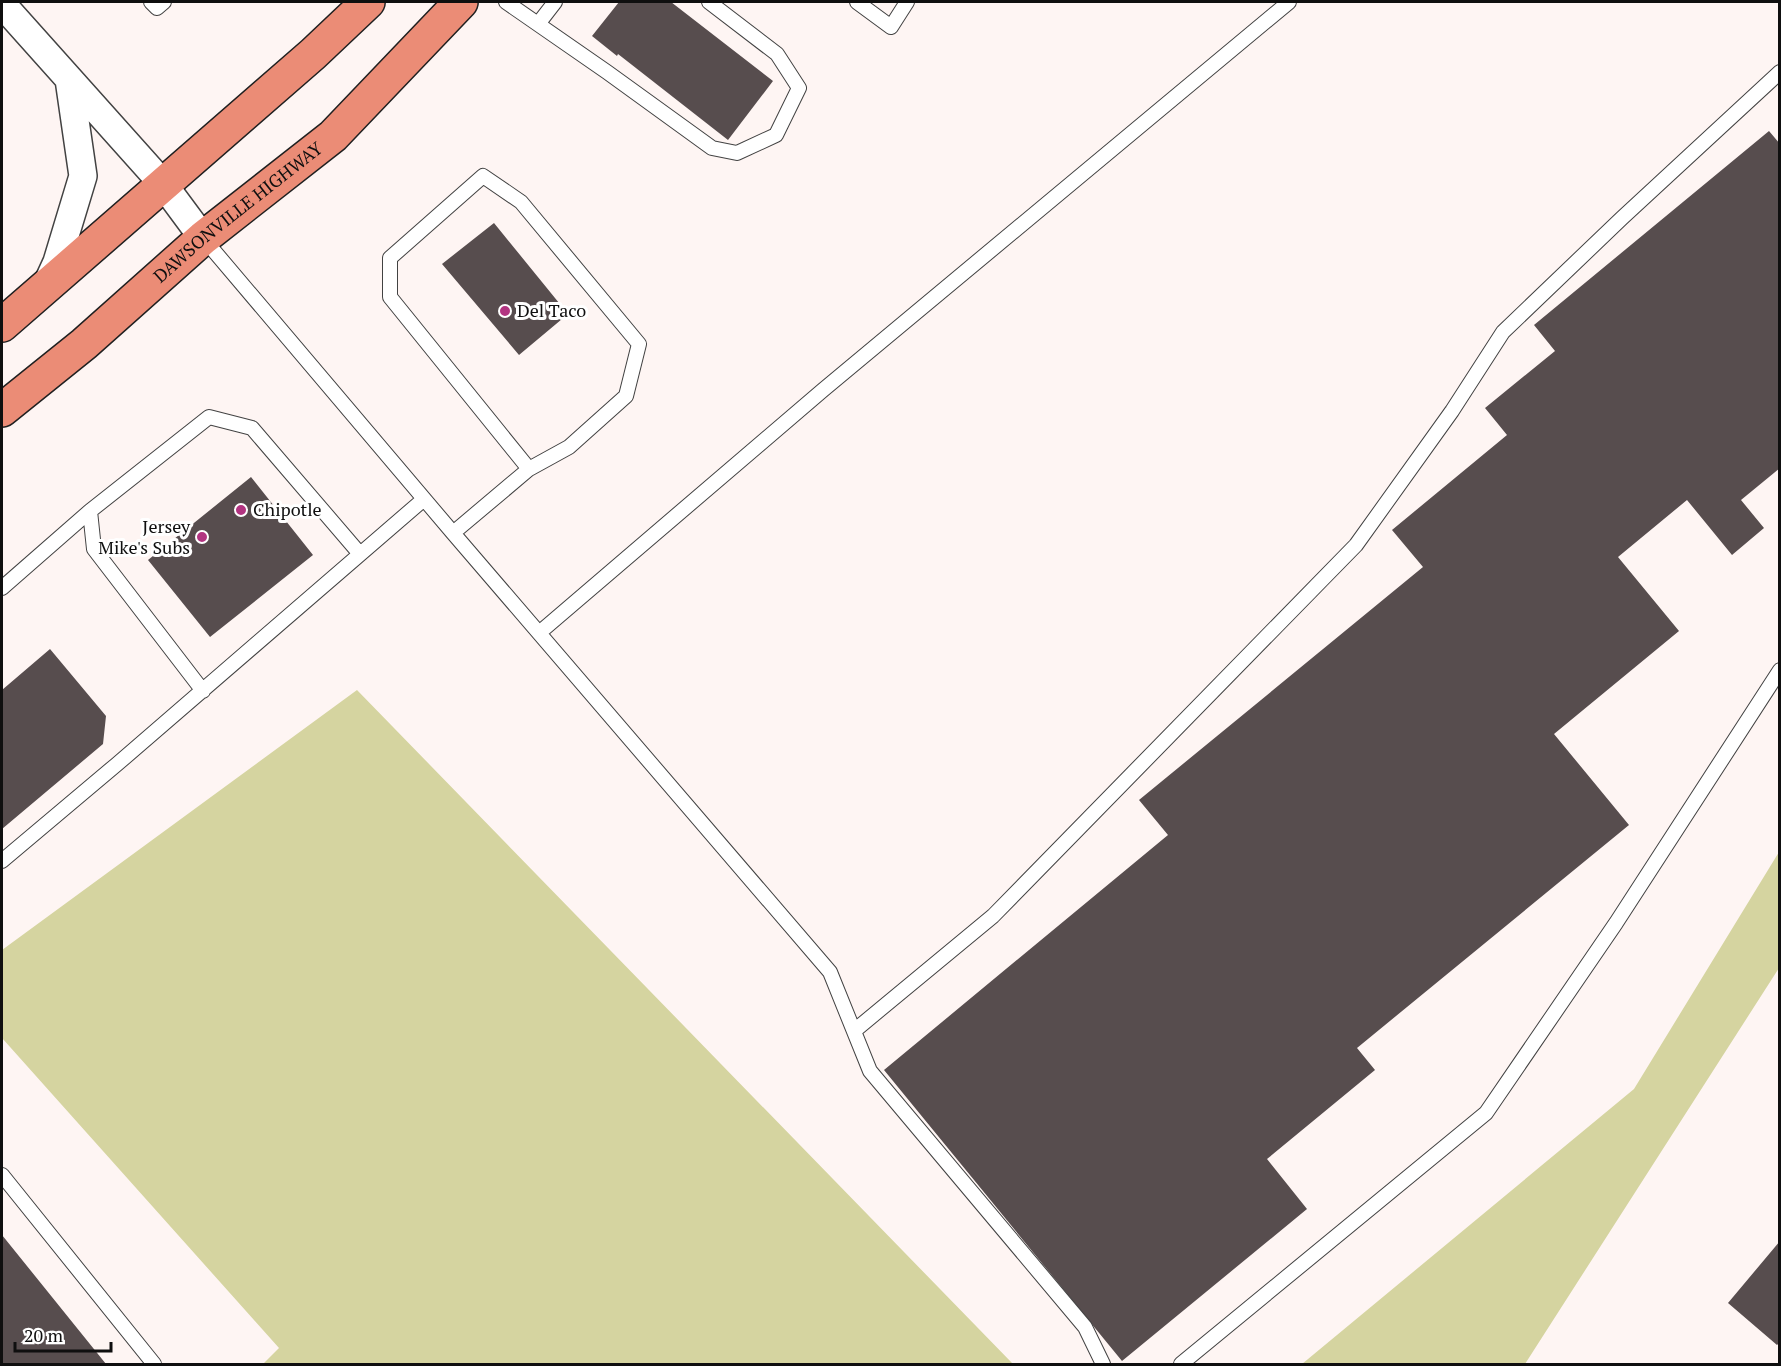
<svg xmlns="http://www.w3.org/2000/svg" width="1781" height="1366" viewBox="0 0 1781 1366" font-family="'PT Serif',serif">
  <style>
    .forest { fill: #d5d4a0 }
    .building { fill: #574d4e }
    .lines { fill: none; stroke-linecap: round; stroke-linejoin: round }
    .service-casing { stroke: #424242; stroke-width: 16 }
    .minor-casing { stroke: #424242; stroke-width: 30 }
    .primary-casing { stroke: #202020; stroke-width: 36 }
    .service { stroke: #fff; stroke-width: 14 }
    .minor { stroke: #fff; stroke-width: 27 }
    .primary { stroke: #eb8c76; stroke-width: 33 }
    .poi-dot { fill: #b23481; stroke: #fff; stroke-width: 2 }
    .labels { text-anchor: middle; stroke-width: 6; stroke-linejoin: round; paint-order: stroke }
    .street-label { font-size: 18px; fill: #0f0f0f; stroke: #fff }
    .poi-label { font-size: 18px; fill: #0f0f0f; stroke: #fff; text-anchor: start }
  </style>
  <rect width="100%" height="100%" fill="#fef5f3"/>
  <!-- forest -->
  <path class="forest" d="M 357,690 L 1013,1364 L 263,1364 L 279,1348 L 2,1038 L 2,950 Z
    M 1779,852 L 1779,968 L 1525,1364 L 1302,1364 L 1634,1089 Z"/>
  <!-- building -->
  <path class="building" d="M 619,2 L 671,2 L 773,81 L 728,140 L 618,54 L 617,56 L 592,36 Z
    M 1769,131 L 1780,144 L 1780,468 L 1741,500 L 1764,528 L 1732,555 L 1687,500 L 1618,557 L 1679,631 L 1554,734 L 1629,825 L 1357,1048 L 1375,1070 L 1267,1159 L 1307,1209 L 1122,1361 L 884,1070 L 1168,835 L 1139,800 L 1423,567 L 1392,530 L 1507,435 L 1485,408 L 1555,351 L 1534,325 Z
    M 494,223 L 568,314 L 519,355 L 442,264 Z
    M 251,477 L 313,555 L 210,637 L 148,560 Z
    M 50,649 L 106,716 L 103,744 L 2,829 L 2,690 Z
    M 2,1235 L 106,1364 L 2,1364 Z
    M 1780,1241 L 1780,1342 L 1777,1345 L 1728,1303 Z"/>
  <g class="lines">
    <defs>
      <path id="service" d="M 151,2 L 157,8 L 164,2
        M 506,2 L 607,72 L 712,148 L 737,153 L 776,135 L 799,88 L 777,54 L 709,2
        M 857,2 L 891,27 L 907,2
        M 538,24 L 555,2
        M 203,238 L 453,533 L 830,972 L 870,1071 L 1085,1327 L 1103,1364
        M 453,533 L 529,469 L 569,447 L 626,396 L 639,344 L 521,202 L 483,176 L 390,258 L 390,297 L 529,469
        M 2,588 L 90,511
        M 539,633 L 823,390 L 1289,2
        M 203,691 L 94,549 L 90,511 L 209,417 L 252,428 L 360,554
        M 2,861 L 116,765 L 424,499
        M 854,1031 L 993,916 L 1356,545 L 1452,411 L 1503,332 L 1622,218 L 1780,72
        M 2,1175 L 154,1364
        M 1181,1364 L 1486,1113 L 1616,923 L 1780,670"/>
      <path id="minor" d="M 2,4 L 163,184 L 203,238
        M 46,286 L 57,262 L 83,176 L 69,79"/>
      <g id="primary">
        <path d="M 2,325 L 313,54 L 368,2"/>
        <path id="s1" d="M 2,410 L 84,344 L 203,238 L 333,136 L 461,2"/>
      </g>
    </defs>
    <!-- service casing -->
    <use href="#service" class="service-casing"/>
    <!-- minor casing -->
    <use href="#minor" class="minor-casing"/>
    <!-- primary casing -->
    <use href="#primary" class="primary-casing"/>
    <!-- service -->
    <use href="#service" class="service"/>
    <!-- minor -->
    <use href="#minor" class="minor"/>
    <!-- primary -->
    <use href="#primary" class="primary"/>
  </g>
  <!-- markers -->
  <g class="poi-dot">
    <circle cx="505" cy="311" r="6"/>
    <circle cx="241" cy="510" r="6"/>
    <circle cx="202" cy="537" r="6"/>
  </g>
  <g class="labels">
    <!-- street labels -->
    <g class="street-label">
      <text dy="6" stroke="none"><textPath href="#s1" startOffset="308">DAWSONVILLE HIGHWAY</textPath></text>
    </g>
    <!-- poi labels -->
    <g class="poi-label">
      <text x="517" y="317">Del Taco</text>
      <text x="253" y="516">Chipotle</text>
      <text x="190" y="533" text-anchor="end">Jersey<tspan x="190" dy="21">Mike's Subs</tspan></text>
    </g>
  </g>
  <!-- border -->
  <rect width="1781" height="1366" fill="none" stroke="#0f0f0f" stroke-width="6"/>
  <!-- scale -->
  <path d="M15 1342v9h96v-9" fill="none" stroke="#0f0f0f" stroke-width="3"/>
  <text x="24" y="1342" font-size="18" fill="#0f0f0f" stroke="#ffffff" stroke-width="4.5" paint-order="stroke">20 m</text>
</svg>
